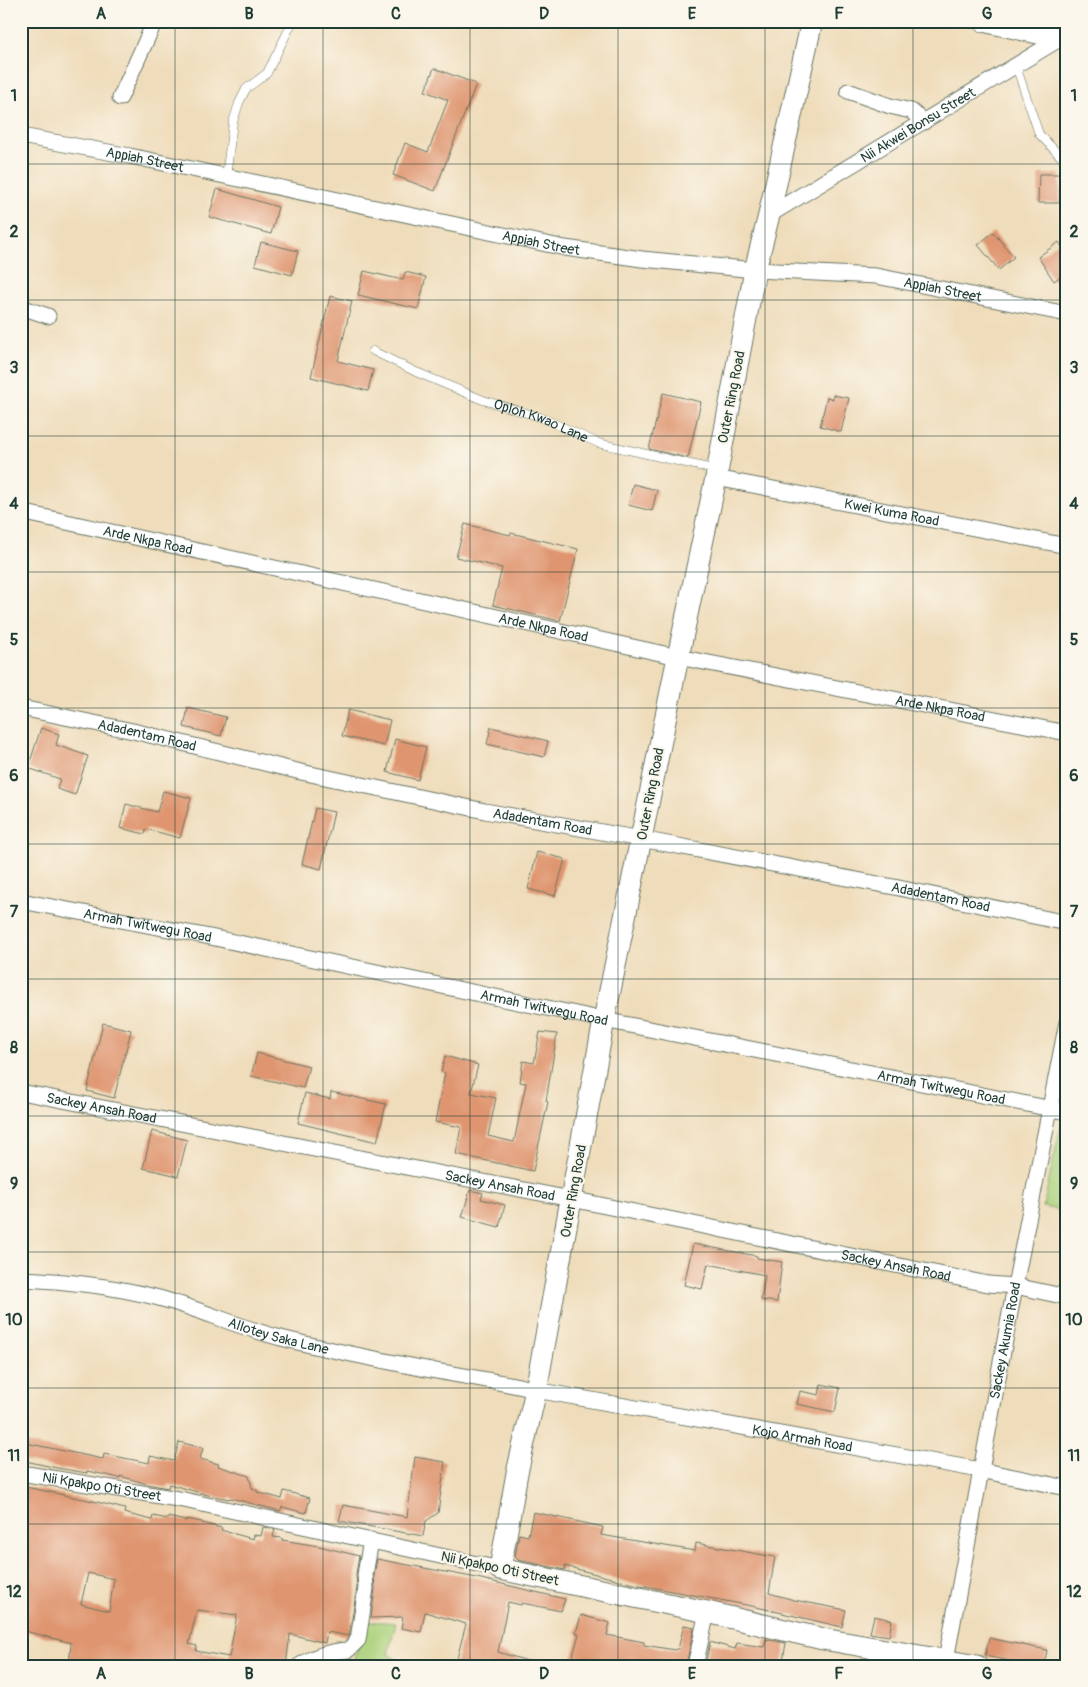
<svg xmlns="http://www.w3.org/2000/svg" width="1088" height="1687" viewBox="0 0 1088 1687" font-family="Pangolin,sans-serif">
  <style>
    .green { fill: #abd17a; stroke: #658757 }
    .building { fill: #df9570; fill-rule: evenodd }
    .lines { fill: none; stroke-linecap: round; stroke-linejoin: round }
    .lane-casing { stroke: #687563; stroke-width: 9 }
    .street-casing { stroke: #687563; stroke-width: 17 }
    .secondary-casing { stroke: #687563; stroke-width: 23 }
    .lane { stroke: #fff; stroke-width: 8 }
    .street { stroke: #fff; stroke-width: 15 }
    .secondary { stroke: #fff; stroke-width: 21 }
    .grid { fill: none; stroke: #1f3d34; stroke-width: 1; stroke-opacity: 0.55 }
    .labels { text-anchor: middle; stroke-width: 4.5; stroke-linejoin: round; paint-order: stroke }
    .street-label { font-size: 14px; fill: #1f3d34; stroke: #fbf7ec }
    .neatline { fill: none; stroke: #1f3d34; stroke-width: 2 }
    .grid-label { font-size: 16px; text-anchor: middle; font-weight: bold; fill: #1f3d34 }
  </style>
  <rect width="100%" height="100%" fill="#fbf7ec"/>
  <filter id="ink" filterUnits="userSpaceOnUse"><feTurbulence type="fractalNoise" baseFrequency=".02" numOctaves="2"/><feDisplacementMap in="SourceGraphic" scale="10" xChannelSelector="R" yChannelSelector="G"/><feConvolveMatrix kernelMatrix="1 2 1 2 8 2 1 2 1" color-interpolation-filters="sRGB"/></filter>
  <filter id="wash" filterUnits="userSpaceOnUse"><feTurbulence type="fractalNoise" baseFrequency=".0096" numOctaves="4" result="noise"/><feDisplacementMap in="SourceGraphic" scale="20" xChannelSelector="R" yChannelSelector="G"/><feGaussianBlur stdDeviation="1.12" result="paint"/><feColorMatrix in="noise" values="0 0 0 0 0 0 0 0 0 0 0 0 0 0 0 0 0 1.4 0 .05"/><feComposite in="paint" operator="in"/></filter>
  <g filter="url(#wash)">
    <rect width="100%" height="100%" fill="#efdcba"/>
    <!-- green -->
    <path class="green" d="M 1062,1121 L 1067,1122 L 1067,1212 L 1043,1207 Z
      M 368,1621 L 396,1623 L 388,1654 L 407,1666 L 351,1666 Z"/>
    <g id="blocks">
      <!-- building -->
      <path class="building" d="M 434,68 L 476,84 L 435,191 L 393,175 L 405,143 L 428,152 L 448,100 L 425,91 Z
        M 1039,174 L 1060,174 L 1060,203 L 1038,203 Z
        M 217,189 L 278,207 L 271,234 L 209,217 Z
        M 993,232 L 1014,257 L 999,270 L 978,245 Z
        M 261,242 L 298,251 L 292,275 L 255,265 Z
        M 1059,242 L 1067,254 L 1067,272 L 1054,281 L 1038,257 Z
        M 364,271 L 403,280 L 405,272 L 426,277 L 418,309 L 358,295 Z
        M 330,296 L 352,301 L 338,361 L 373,370 L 368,391 L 311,377 Z
        M 663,393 L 701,402 L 688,458 L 649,449 Z
        M 833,395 L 849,398 L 841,432 L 820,426 L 827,397 L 833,399 Z
        M 633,484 L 657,490 L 652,511 L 628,505 Z
        M 465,524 L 510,535 L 511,533 L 578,549 L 560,621 L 493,605 L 502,568 L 456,557 Z
        M 188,708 L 226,717 L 221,736 L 184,727 Z
        M 348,710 L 390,720 L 384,746 L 342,736 Z
        M 491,727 L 548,741 L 544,757 L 487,744 Z
        M 41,728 L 59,734 L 56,745 L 88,756 L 75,795 L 57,789 L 60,779 L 28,768 Z
        M 395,739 L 426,747 L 418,780 L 387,772 Z
        M 163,791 L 191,798 L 180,838 L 146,829 L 145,834 L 120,828 L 126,804 L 157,812 Z
        M 315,808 L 334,812 L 321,869 L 302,864 Z
        M 537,852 L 565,859 L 555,896 L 528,889 Z
        M 103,1023 L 131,1030 L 114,1098 L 87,1091 Z
        M 540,1032 L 557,1034 L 546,1101 L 548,1102 L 533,1171 L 456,1154 L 461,1127 L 435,1122 L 445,1073 L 441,1072 L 445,1056 L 478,1065 L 471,1093 L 496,1098 L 488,1136 L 514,1142 L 526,1083 L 520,1082 L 523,1061 L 534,1063 Z
        M 257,1053 L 309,1066 L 303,1088 L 251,1076 Z
        M 331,1092 L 386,1104 L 377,1142 L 298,1123 L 305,1093 L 330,1099 Z
        M 152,1131 L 187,1140 L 178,1176 L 143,1168 Z
        M 470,1190 L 483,1193 L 481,1199 L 505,1205 L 499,1227 L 462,1217 Z
        M 693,1244 L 757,1256 L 757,1258 L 782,1262 L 777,1302 L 761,1300 L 765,1275 L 708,1264 L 702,1289 L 684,1285 Z
        M 821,1384 L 840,1388 L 835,1412 L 797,1404 L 800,1391 L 819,1395 Z
        M 21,1442 L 103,1459 L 104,1454 L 149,1463 L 150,1456 L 174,1461 L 179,1442 L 203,1448 L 200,1459 L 219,1464 L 218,1466 L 249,1476 L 252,1488 L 257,1490 L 257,1492 L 282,1499 L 284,1491 L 310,1498 L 306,1513 L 282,1507 L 280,1511 L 230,1498 L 229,1499 L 208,1495 L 169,1484 L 168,1488 L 147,1484 L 120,1476 L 120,1478 L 87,1471 L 87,1473 L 57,1468 L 21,1460 Z
        M 415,1457 L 445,1462 L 438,1513 L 426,1521 L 423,1536 L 339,1521 L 343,1505 L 407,1517 Z
        M 21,1486 L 93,1501 L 125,1509 L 124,1513 L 152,1520 L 153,1516 L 168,1519 L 168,1517 L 186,1521 L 187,1519 L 202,1522 L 202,1523 L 222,1528 L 221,1530 L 253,1539 L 254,1535 L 261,1536 L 263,1527 L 275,1529 L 273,1537 L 282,1538 L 282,1540 L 319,1546 L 359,1556 L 356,1574 L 357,1588 L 349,1636 L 327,1632 L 325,1643 L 290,1634 L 286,1666 L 69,1666 L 71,1643 L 21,1630 ZM 88,1573 L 114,1579 L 109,1611 L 81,1604 ZM 197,1610 L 237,1615 L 229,1657 L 196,1651 L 197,1646 L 189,1644 Z
        M 533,1512 L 603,1527 L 601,1535 L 695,1551 L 696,1543 L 775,1557 L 769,1593 L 794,1600 L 846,1610 L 842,1627 L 752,1606 L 634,1584 L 565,1566 L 565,1570 L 518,1560 L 515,1557 L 519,1534 L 528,1536 Z
        M 377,1559 L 477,1578 L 565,1599 L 561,1611 L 522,1603 L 521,1605 L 508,1602 L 498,1652 L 531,1662 L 530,1666 L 455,1666 L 466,1624 L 425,1612 L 421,1632 L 401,1628 L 403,1617 L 371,1618 L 375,1589 L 374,1575 Z
        M 581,1615 L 610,1623 L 607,1635 L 644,1642 L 644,1645 L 675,1650 L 676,1649 L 678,1649 L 684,1625 L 694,1627 L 686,1666 L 570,1666 L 579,1634 L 576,1633 Z
        M 874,1616 L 892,1620 L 889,1636 L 870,1633 Z
        M 989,1638 L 1047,1650 L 1044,1666 L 1033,1666 L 985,1656 Z
        M 766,1639 L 786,1643 L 782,1666 L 705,1666 L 710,1642 L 735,1649 L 737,1643 L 764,1647 Z"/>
    </g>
  </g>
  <g filter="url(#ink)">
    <use href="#blocks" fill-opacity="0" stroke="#687563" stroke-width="1"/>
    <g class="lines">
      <defs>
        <g id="lane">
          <path d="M 1016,66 L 1039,134 L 1067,163"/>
          <path d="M 226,177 L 233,122 L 239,103 L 246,89 L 267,73 L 293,21"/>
          <path id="s1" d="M 373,351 L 416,372 L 483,400 L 540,417 L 598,443 L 717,470"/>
        </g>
        <g id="street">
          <path d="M 848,91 L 890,106 L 911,111 L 924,122"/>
          <path d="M 120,98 L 155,21"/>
          <path id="s2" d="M 21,136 L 130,156 L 565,248 L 642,259 L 755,270 L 876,276 L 1067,314"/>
          <path id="s3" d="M 769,215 L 1061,38"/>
          <path d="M 21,307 L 48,316"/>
          <path id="s4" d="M 716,478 L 1067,546"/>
          <path id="s5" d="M 21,512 L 678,657 L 1067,733"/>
          <path id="s6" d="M 21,708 L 133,731 L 301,772 L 485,811 L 641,839 L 894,887 L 1067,923"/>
          <path id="s7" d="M 21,901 L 210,937 L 604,1020 L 1067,1112"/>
          <path id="s8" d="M 21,1092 L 571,1199 L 988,1284 L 1015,1286 L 1067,1297"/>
          <path id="s9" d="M 21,1279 C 69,1281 113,1286 159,1298 C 200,1309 240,1328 281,1338 C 332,1351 385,1361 436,1371 C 470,1377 503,1382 536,1390 L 980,1470 L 1067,1488"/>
          <path id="s10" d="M 21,1473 L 184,1500 L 500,1569"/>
          <path id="s11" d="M 946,1660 L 1015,1286 L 1067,1022"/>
          <path d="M 299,1666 C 314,1656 329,1651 348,1650 L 358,1640 L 366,1588 L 365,1575 L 371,1540"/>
          <path d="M 695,1666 L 707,1612"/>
        </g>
        <path id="secondary" d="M 812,21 L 769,215 L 755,270 L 716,478 L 678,657 L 604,1020 L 536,1390 L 517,1473 L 500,1569 L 707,1612 L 823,1639 L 977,1666
          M 983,21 L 1061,38 L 1067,35"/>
      </defs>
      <!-- lane casing -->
      <use href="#lane" class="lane-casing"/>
      <!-- street casing -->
      <use href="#street" class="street-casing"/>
      <!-- secondary casing -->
      <use href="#secondary" class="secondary-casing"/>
      <!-- lane -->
      <use href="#lane" class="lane"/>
      <!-- street -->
      <use href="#street" class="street"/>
      <!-- secondary -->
      <use href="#secondary" class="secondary"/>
    </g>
  </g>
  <!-- grid -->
  <path class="grid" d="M 175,21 L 175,1666M 323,21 L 323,1666M 470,21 L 470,1666M 618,21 L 618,1666M 765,21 L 765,1666M 913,21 L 913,1666M 21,164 L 1067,164M 21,300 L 1067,300M 21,436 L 1067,436M 21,572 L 1067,572M 21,708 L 1067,708M 21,844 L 1067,844M 21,979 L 1067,979M 21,1116 L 1067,1116M 21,1252 L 1067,1252M 21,1388 L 1067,1388M 21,1524 L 1067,1524"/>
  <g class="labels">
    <!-- street labels -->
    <g class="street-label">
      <text dy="5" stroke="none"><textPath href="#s3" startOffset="174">Nii Akwei Bonsu Street</textPath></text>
      <text dy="5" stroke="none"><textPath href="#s2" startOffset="126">Appiah Street</textPath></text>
      <text dy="5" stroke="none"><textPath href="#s2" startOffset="531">Appiah Street</textPath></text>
      <text dy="5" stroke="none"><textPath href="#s2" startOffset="936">Appiah Street</textPath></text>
      <text transform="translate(731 397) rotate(-79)" y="5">Outer Ring Road</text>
      <text dy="5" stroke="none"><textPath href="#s1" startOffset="182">Oploh Kwao Lane</textPath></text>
      <text dy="5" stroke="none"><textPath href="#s4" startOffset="179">Kwei Kuma Road</textPath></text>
      <text dy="5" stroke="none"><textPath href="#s5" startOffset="130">Arde Nkpa Road</textPath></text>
      <text dy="5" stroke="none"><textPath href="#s5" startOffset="535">Arde Nkpa Road</textPath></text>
      <text dy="5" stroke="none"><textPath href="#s5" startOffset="940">Arde Nkpa Road</textPath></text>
      <text dy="5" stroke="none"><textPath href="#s6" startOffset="129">Adadentam Road</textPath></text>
      <text transform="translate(650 794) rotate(-79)" y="5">Outer Ring Road</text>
      <text dy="5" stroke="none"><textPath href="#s6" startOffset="534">Adadentam Road</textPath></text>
      <text dy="5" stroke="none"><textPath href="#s6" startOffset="939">Adadentam Road</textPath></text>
      <text dy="5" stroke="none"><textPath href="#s7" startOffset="129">Armah Twitwegu Road</textPath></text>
      <text dy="5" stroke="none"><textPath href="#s7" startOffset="534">Armah Twitwegu Road</textPath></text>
      <text dy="5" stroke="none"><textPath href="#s7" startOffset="939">Armah Twitwegu Road</textPath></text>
      <text dy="5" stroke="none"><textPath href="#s8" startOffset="82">Sackey Ansah Road</textPath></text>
      <text dy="5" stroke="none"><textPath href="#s8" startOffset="488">Sackey Ansah Road</textPath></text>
      <text transform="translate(573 1191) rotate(-80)" y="5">Outer Ring Road</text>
      <text dy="5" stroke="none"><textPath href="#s8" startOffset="892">Sackey Ansah Road</textPath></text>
      <text dy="5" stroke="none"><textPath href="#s9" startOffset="265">Allotey Saka Lane</textPath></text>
      <text dy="5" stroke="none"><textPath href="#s11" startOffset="325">Sackey Akumia Road</textPath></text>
      <text dy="5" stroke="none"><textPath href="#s9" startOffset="799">Kojo Armah Road</textPath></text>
      <text dy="5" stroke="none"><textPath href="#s10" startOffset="82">Nii Kpakpo Oti Street</textPath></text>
      <text transform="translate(500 1568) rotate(12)" y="5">Nii Kpakpo Oti Street</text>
    </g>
  </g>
  <!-- margin -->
  <rect width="1088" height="1687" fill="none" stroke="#fbf7ec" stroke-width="55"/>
  <rect x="28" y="28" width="1032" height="1632" class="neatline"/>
  <g class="grid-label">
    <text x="101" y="19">A</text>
    <text x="249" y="19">B</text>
    <text x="396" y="19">C</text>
    <text x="544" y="19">D</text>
    <text x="692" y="19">E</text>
    <text x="839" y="19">F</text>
    <text x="987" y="19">G</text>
    <text x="14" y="101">1</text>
    <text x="1074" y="101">1</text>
    <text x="14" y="237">2</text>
    <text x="1074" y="237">2</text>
    <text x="14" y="373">3</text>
    <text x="1074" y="373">3</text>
    <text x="14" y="509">4</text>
    <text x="1074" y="509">4</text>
    <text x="14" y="645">5</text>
    <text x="1074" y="645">5</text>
    <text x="14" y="781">6</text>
    <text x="1074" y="781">6</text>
    <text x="14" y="917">7</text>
    <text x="1074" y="917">7</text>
    <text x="14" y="1053">8</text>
    <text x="1074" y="1053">8</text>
    <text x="14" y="1189">9</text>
    <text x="1074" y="1189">9</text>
    <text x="14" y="1325">10</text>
    <text x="1074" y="1325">10</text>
    <text x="14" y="1461">11</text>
    <text x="1074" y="1461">11</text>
    <text x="14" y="1597">12</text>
    <text x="1074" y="1597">12</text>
    <text x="101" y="1679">A</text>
    <text x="249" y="1679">B</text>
    <text x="396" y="1679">C</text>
    <text x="544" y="1679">D</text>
    <text x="692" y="1679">E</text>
    <text x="839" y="1679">F</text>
    <text x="987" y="1679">G</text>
  </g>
</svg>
